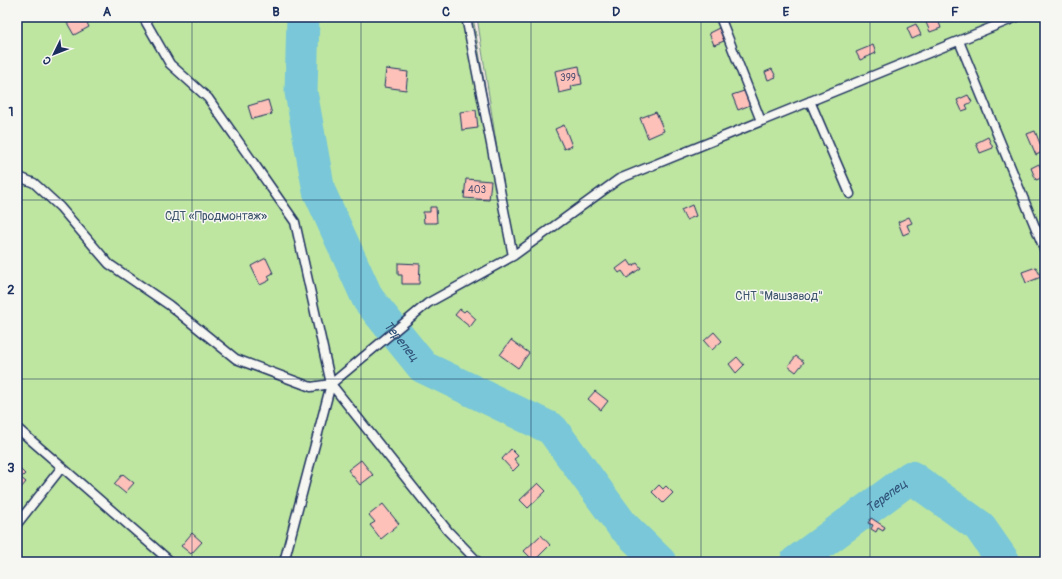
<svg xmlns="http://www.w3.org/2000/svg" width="1062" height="579" viewBox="0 0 1062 579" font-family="Pangolin,sans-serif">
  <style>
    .green { fill: #bee6a1; stroke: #6c8a80 }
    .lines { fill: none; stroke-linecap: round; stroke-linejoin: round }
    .river { stroke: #79c7d8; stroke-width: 33 }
    .building { fill: #fdc1b9; stroke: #1b2f5e }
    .service-casing { stroke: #1b2f5e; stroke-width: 11 }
    .service { stroke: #f6f6f2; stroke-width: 8 }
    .grid { fill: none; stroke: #1b2f5e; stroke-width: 1; stroke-opacity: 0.55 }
    .labels { text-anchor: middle; stroke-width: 3; stroke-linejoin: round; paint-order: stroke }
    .number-label { font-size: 10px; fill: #545475 }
    .park-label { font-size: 12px; fill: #3c546b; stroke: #f6f6f2 }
    .water-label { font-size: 13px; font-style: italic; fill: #32557c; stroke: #f6f6f2 }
    .neatline { fill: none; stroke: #1b2f5e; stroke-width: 1.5 }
    .grid-label { font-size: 13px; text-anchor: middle; font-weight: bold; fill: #1b2f5e }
  </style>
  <rect width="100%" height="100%" fill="#f7ebe7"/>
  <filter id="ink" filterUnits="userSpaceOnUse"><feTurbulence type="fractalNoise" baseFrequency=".025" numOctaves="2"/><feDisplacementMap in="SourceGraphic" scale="8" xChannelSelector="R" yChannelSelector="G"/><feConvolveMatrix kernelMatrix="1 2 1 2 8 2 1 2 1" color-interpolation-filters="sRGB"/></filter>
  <g filter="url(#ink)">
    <!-- green -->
    <path class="green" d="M 17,17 L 473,17 L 508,221 L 477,17 L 1045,17 L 1045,562 L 17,562 Z"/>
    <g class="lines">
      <!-- river -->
      <g class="river">
        <path id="s1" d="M 303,17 L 301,92 L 319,191 L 368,299 L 423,367 L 552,429 L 622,525 L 660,562"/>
        <path id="s2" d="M 796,562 L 911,477 L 979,526 L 1004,562"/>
      </g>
    </g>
    <!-- building -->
    <path class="building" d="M 74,17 L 84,17 L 89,27 L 74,35 L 66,21 Z
      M 933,17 L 937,17 L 941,28 L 930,32 L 925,20 Z
      M 916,24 L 921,35 L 912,39 L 907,28 Z
      M 719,28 L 724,41 L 714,45 L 709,33 Z
      M 873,45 L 876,53 L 860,60 L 856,52 Z
      M 579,66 L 582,84 L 571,86 L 572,90 L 559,93 L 555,71 Z
      M 386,69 L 408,72 L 406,90 L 384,87 Z
      M 772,69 L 776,77 L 768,80 L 765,72 Z
      M 744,91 L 750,105 L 738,110 L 732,95 Z
      M 968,95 L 972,102 L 966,105 L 968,109 L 962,111 L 957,100 Z
      M 268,100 L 272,114 L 252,119 L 248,106 Z
      M 476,110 L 478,128 L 462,130 L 460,112 Z
      M 656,112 L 664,131 L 648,138 L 640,118 Z
      M 564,125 L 572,146 L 564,149 L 555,129 Z
      M 1035,131 L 1041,146 L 1045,144 L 1045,151 L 1036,155 L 1027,134 Z
      M 988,137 L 993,148 L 980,153 L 976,143 Z
      M 1039,164 L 1044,177 L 1036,180 L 1031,168 Z
      M 466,179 L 491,181 L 489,200 L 464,198 Z
      M 692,205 L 696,216 L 686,220 L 681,210 Z
      M 430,207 L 436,207 L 437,223 L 424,223 L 423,212 L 430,212 Z
      M 909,217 L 912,223 L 907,225 L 910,232 L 903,235 L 898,222 Z
      M 266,258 L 273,273 L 268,276 L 270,280 L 260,285 L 251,266 Z
      M 628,260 L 632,266 L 637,263 L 641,268 L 627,278 L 622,271 L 619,273 L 616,269 Z
      M 398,263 L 420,264 L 419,284 L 402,284 L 402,275 L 398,275 Z
      M 1036,267 L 1041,277 L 1026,283 L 1022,272 Z
      M 460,309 L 464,312 L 466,310 L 476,319 L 470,327 L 455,315 Z
      M 714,332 L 722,341 L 712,350 L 704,341 Z
      M 511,340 L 529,353 L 518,368 L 500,355 Z
      M 796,356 L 804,362 L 796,372 L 788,366 Z
      M 737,357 L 744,365 L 736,373 L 729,364 Z
      M 595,391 L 608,401 L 601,410 L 588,399 Z
      M 511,449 L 518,456 L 514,459 L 519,465 L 513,471 L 502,459 Z
      M 361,460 L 373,475 L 360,485 L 348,470 Z
      M 17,466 L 25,474 L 21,478 L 26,482 L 17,493 Z
      M 123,474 L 134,483 L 125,493 L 114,484 Z
      M 538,483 L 546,491 L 528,508 L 520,500 Z
      M 659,485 L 663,489 L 666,486 L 673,493 L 663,503 L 652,492 Z
      M 383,504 L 399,524 L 381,539 L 370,525 L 375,522 L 369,515 Z
      M 871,518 L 885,527 L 883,531 L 878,528 L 876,532 L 871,529 L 873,525 L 868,523 Z
      M 192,533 L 202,542 L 191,554 L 181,546 Z
      M 541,535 L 550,545 L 534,561 L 524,551 Z"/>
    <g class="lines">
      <defs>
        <path id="service" d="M 143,17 L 170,64 L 208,98 L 295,222 L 331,384 L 448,531 L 478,562
          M 466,17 L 513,256
          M 720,17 L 761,121
          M 959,41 L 1045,251
          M 810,101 L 850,194
          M 17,176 L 34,183 L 60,207 L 109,264 L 169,305 L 236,359 L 311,387 L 331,384
          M 17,428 L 171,562
          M 17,524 L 62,467
          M 284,562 L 331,384 L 428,303 L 513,256 L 619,179 L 1017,17"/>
      </defs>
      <!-- service casing -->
      <use href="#service" class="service-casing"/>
      <!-- service -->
      <use href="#service" class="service"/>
    </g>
  </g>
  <!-- grid -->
  <path class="grid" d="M 192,17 L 192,562M 361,17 L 361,562M 531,17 L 531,562M 701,17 L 701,562M 870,17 L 870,562M 17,200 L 1045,200M 17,379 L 1045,379"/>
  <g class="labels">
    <!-- number labels -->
    <g class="number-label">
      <text x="568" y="81">399</text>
      <text x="477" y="193">403</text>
    </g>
    <!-- park labels -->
    <g class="park-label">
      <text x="216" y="220">СДТ «Продмонтаж»</text>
      <text x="779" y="300">СНТ "Машзавод"</text>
    </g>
    <!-- water labels -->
    <g class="water-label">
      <text dy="5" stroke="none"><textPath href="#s1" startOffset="348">Терепец</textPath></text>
      <text dy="5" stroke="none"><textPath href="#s2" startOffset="112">Терепец</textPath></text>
    </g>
  </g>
  <!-- margin -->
  <rect width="1062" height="579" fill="none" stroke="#f6f6f2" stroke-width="44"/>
  <!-- north arrow -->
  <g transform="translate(54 54) rotate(227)" stroke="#f6f6f2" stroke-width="3" paint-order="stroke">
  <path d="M0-3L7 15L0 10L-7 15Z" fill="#1b2f5e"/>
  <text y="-6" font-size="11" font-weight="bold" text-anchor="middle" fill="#1b2f5e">С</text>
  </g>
  <rect x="22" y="22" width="1018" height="535" class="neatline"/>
  <g class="grid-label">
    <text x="107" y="16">A</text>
    <text x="276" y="16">B</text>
    <text x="446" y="16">C</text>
    <text x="616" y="16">D</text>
    <text x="786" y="16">E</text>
    <text x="955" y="16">F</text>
    <text x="11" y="116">1</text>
    <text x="11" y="294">2</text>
    <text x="11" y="472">3</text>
  </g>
</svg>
